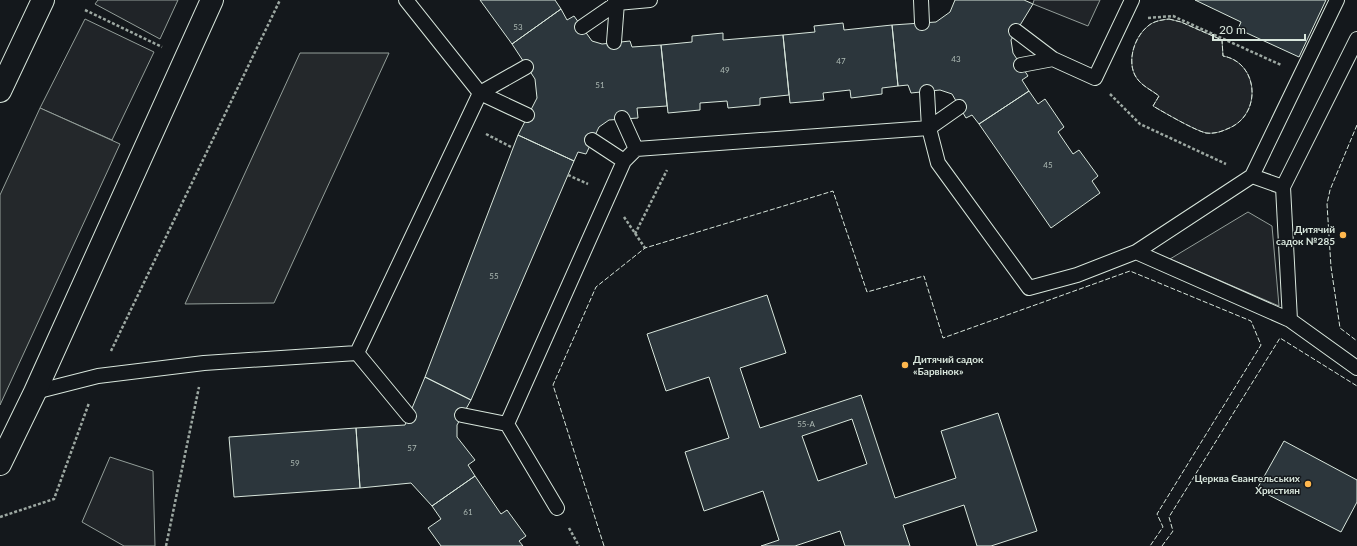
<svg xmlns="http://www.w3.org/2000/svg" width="1357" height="546" viewBox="0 0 1357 546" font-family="Lato,sans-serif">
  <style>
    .green { fill: #202428; stroke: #939e99 }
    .parking { fill: #24282b; stroke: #939e99 }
    .building { fill: #2c363c; stroke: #d8e6dc; fill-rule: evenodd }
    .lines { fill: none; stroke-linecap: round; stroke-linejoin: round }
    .lane-casing { stroke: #d8e6dc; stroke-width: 16 }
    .street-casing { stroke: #d8e6dc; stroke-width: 24 }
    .highway-casing { stroke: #d8e6dc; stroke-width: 24 }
    .path { stroke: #9da8a2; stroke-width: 2.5; stroke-dasharray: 3 2; stroke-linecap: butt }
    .lane { stroke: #14181c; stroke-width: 14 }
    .street { stroke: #14181c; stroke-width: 22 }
    .highway { stroke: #14181c; stroke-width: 22 }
    .fence { stroke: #d8e6dc; stroke-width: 1; stroke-dasharray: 5 2; stroke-linecap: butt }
    .poi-dot { fill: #ffb74d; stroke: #14181c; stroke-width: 1.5 }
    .labels { text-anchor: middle; stroke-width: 3; stroke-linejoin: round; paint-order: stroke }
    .number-label { font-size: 8px; fill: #adbab4 }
    .poi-label { font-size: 10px; font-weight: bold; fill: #d8e6dc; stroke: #14181c; text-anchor: end }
  </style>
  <rect width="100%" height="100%" fill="#14181c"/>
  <!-- green -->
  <path class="green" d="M 98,0 L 178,0 L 160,39 L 95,4 Z
    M 1034,0 L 1100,0 L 1088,26 L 1033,4 Z
    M 85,19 L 154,52 L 112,140 L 40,108 Z
    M 1169,19 L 1181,22 L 1222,40 L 1223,56 C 1260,63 1262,116 1227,129 C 1221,132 1213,134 1206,133 C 1194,130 1165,113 1153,106 L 1159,96 C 1153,91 1144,87 1139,81 C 1125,66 1133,38 1148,26 C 1154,21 1161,20 1169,19 Z
    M 1248,212 L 1272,226 L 1279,306 L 1170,259 Z
    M 110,457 L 153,471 L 155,546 L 124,546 L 82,522 Z"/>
  <!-- parking -->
  <path class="parking" d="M 300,53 L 389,53 L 274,303 L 185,304 Z
    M 40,108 L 120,144 L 0,405 L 0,195 Z"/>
  <!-- building -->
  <path class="building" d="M 480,0 L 555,0 L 561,9 L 512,44 Z
    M 955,0 L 1024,0 L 1033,4 L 1011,40 L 1013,53 L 1028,76 L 1022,80 L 1029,91 L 979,124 L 972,115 L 966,118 L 952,94 L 940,90 L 911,93 L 908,85 L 898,86 L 892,25 L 936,22 L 950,12 Z
    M 1195,0 L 1326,0 L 1299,57 L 1238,29 L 1241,22 Z
    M 561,9 L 567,20 L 574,16 L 592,41 L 602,44 L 630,41 L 632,47 L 661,45 L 667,106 L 637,108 L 638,118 L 609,120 L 599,127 L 586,154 L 578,152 L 574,161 L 518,135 L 537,98 L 535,79 L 512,44 Z
    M 843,23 L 844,30 L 892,25 L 898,86 L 882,88 L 882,94 L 851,98 L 850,90 L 823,93 L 824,100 L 790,103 L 783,35 L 815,32 L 814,26 Z
    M 723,33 L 723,40 L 783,35 L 789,95 L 760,98 L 760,105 L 728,108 L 727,101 L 700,103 L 700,110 L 668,113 L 661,45 L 692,42 L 692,36 Z
    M 1029,91 L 1038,104 L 1045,99 L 1064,127 L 1058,132 L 1073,154 L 1079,150 L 1098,176 L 1092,181 L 1100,193 L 1051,228 L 979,124 Z
    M 518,135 L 574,161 L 471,400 L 425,377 Z
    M 767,295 L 786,353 L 740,368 L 760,428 L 861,395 L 895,498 L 956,478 L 941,431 L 998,413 L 1037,531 L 991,546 L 977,546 L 964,505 L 903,525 L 910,546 L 845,546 L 840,531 L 795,546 L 761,546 L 779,540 L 763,491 L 704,511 L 685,452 L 729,438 L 709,377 L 666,391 L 647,334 ZM 852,419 L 867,464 L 818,481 L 802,436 Z
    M 425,377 L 471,400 L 457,425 L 457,437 L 475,460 L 468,465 L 475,476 L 432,506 L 411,483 L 360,488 L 356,428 L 405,425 Z
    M 356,428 L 360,488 L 234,497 L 229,437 Z
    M 1284,441 L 1357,480 L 1357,502 L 1341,532 L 1257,489 Z
    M 475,476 L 501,514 L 507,510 L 526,536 L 519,541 L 523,546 L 441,546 L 428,528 L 441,519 L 432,506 Z"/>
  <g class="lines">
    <defs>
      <path id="lane" d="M 615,0 L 617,3 L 650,0
        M 921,0 L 922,23
        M 582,27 L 617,3
        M 1016,31 L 1053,59 L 1095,78 L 1132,0
        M 614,42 L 617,3
        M 1021,65 L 1053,59
        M 927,92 L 929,128 L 938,163 L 1029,288 L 1077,275 L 1136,252 L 1252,176 L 1337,0
        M 480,93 L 526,67
        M 480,93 L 527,115
        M 592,140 L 624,161
        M 636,149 L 929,128 L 959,107
        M 1252,176 L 1283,187 L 1290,320
        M 1283,187 L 1357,39
        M 1136,252 L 1290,320 L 1357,368
        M 357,353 L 409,416
        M 35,392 L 98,376 L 204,363 L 357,353 L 480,93 L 406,0
        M 462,415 L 507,424
        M 557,508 L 507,424 L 624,161 L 636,149 L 622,118"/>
      <path id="street" d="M 0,464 L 35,392 L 212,0"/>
      <path id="highway" d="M 0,91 L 43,0"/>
    </defs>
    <!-- lane casing -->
    <use href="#lane" class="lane-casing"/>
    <!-- street casing -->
    <use href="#street" class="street-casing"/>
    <!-- highway casing -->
    <use href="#highway" class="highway-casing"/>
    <!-- path -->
    <path class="path" d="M 85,10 L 162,47
      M 1148,18 L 1173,16 L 1281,65
      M 1110,94 L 1140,124 L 1226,164
      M 486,134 L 513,148
      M 568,175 L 588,184
      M 624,217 L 645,248
      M 635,234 L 667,170
      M 111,351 L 280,0
      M 0,517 L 54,499 L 89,403
      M 569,528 L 579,546
      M 166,546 L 199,387"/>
    <!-- lane -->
    <use href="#lane" class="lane"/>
    <!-- street -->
    <use href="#street" class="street"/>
    <!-- highway -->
    <use href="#highway" class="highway"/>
    <!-- fence -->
    <path class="fence" d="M 1169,19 L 1181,22 L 1222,40 L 1223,56 C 1259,62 1263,116 1227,129 C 1221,132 1213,134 1206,133 C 1194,130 1165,113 1153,106 L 1159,96 C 1153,91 1144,87 1139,81 C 1125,66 1133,38 1148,26 C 1154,21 1161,20 1169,19 Z
      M 1357,125 L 1330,190 L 1327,204 L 1331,267 L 1340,328 L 1357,341
      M 604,546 L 553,385 L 596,287 L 645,248 L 833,191 L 867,292 L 924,276 L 943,338 L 1130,271 L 1251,321 L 1261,345 L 1157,514 L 1163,527 L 1150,546
      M 1162,546 L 1173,531 L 1169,517 L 1280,338 L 1357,386"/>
  </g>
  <!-- markers -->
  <g class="poi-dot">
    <circle cx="1343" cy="235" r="4"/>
    <circle cx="905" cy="365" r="4"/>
    <circle cx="1308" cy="484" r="4"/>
  </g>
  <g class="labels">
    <!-- number labels -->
    <g class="number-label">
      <text x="518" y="30">53</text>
      <text x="956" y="62">43</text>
      <text x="841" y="64">47</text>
      <text x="725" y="73">49</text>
      <text x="600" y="88">51</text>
      <text x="1048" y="168">45</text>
      <text x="494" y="279">55</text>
      <text x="806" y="427">55-А</text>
      <text x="412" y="451">57</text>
      <text x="295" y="466">59</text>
      <text x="468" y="515">61</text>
    </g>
    <!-- poi labels -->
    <g class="poi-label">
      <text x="1335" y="233">Дитячий<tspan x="1335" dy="12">садок №285</tspan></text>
      <text x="913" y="363" text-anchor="start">Дитячий садок<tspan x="913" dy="12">«Барвінок»</tspan></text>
      <text x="1300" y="482">Церква Євангельських<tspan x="1300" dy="12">Християн</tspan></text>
    </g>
  </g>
  <!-- scale -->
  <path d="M1213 34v6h92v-6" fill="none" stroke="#d8e6dc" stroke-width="2"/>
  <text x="1219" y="34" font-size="12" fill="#d8e6dc" stroke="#14181c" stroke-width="3" paint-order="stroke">20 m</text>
</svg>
